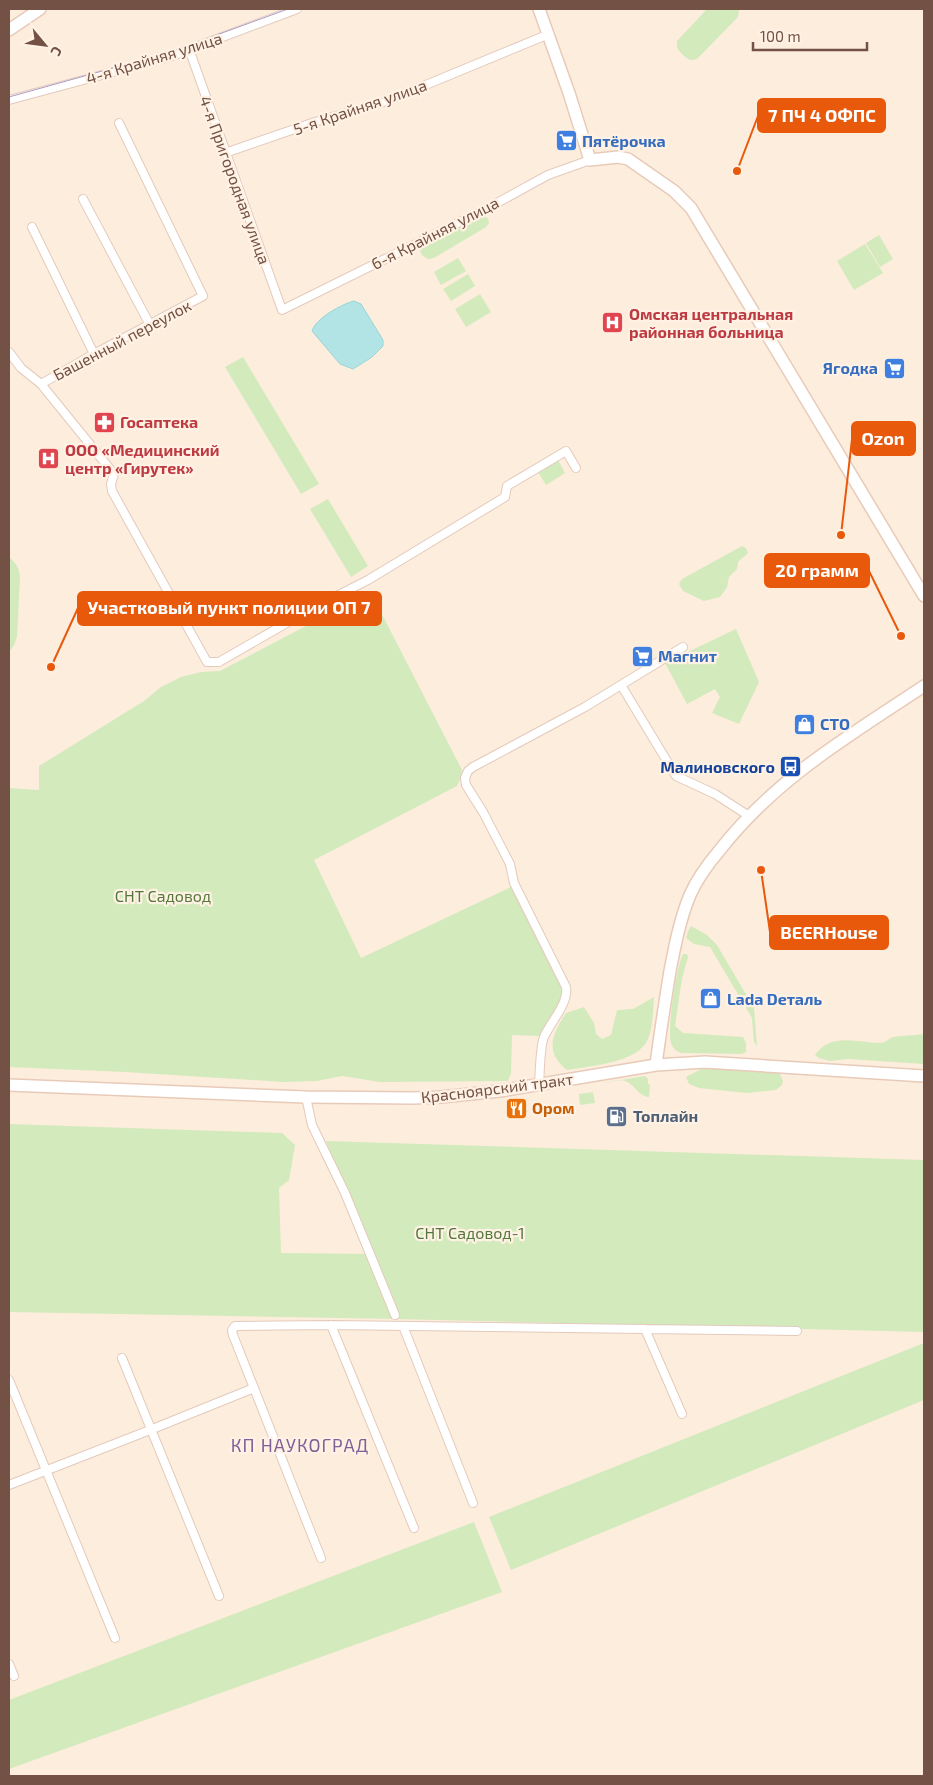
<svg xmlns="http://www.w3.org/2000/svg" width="933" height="1785" viewBox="0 0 933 1785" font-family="'Exo 2',sans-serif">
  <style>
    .green { fill: #d3eabc }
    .water { fill: #b2e4e6; stroke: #97d5d8 }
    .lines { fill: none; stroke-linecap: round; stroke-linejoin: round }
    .street-casing { stroke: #e3cabc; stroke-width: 10 }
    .secondary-casing { stroke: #e8cab9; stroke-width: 14 }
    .street { stroke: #fff; stroke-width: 8 }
    .secondary { stroke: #fff; stroke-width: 11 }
    .tram { stroke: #af9dc5; stroke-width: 1 }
    .labels { text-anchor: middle; stroke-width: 4.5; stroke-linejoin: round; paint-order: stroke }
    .street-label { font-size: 16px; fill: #735145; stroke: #fff2e4 }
    .shop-label { font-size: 16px; font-weight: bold; fill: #366cbe; stroke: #fff2e4; text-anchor: start }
    .health-label { font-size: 16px; font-weight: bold; fill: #be3a42; stroke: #fff2e4; text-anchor: start }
    .transit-label { font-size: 16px; font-weight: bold; fill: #164399; stroke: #fff2e4; text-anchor: end }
    .park-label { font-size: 16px; fill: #54793d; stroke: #fff2e4 }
    .food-label { font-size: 16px; font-weight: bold; fill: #c56008; stroke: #fff2e4; text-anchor: start }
    .service-label { font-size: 16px; font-weight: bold; fill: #4e5e75; stroke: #fff2e4; text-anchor: start }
    .neighbourhood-label { font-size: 18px; letter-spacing: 1px; fill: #7f6097; stroke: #fff2e4 }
    .leader { fill: none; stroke: #e8590c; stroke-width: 2 }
    .callout-dot { fill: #e8590c; stroke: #fff2e4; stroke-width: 2 }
    .callout { fill: #e8590c; stroke: #e8590c; stroke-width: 2 }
    .callout-label { font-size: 18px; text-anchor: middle; font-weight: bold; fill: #fff }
  </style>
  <rect width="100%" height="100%" fill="#fdeddd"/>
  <!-- green -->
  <path class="green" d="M 707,9 L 739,9 L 738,17 L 698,58 C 689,64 683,55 677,48 L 677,41 Z
    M 480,216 L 488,218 L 489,223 L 486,227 L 434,258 L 428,259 L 423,256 L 420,251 L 425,243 Z
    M 879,235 L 893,259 L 880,267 L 866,243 Z
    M 865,244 L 883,273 L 854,290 L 837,261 Z
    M 458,258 L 466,271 L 441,285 L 434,272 Z
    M 468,274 L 475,286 L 451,301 L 443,289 Z
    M 480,294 L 491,312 L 466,327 L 455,309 Z
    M 243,357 L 319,484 L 301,494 L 225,367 Z
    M 558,460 L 565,473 L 546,485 L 538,472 Z
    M 328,499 L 368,566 L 351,577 L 310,509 Z
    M 742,546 L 746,548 L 748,553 L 738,562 L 737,569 L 729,577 L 727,587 L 720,597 L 704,601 L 683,591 L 679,584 L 682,579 Z
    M 9,557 C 16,563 19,568 20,577 L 17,637 L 14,645 L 9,652 Z
    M 371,593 L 462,770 L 461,777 L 457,786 L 314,860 L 361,958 L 513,886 L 564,989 C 558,1006 553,1025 539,1036 L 512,1035 L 511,1073 L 508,1081 L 380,1082 L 342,1076 L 317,1081 L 284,1082 L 125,1072 L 9,1067 L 9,788 L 39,790 L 39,766 L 144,701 L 161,687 L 181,677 L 201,672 L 220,671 L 344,606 Z
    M 736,629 L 759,682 L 739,724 L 712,713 L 720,697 L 715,689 L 687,704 L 665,663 Z
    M 691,926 L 707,935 L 717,945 L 754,1008 L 757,1046 L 754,1042 L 752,1018 L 710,947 L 694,944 L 686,938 L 688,931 Z
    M 683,954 L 687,954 L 688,957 L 682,978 L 675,1026 L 683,1033 L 743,1037 L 746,1043 L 746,1052 L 742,1054 L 682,1053 C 677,1052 673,1049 671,1043 C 667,1030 676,967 683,954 Z
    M 654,997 C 653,1010 653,1027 648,1039 C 638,1063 590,1066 567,1070 C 544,1051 552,1035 566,1013 L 584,1007 L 594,1023 L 596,1034 L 602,1039 L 611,1035 L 617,1010 L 633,1009 Z
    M 924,1034 L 924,1064 L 848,1059 L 830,1061 L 819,1058 L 815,1055 C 831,1032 857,1043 880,1043 C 886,1043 888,1039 893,1037 C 896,1036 919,1035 924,1034 Z
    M 707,1066 L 729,1067 L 751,1072 L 779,1072 L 783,1081 L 782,1085 L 776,1090 L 747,1093 L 699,1088 L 689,1084 L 686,1077 Z
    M 645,1076 L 648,1079 L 648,1084 L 650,1084 L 649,1097 C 637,1096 633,1080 620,1080 C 615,1080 609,1082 603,1083 Z
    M 593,1092 L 595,1103 L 580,1105 L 579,1094 Z
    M 9,1124 L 282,1133 L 295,1145 L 289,1180 L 279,1188 L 281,1253 L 371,1254 L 326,1141 L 924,1160 L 924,1332 L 396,1319 L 9,1312 Z
    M 924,1343 L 924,1400 L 511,1570 L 489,1517 Z
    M 474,1522 L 502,1592 L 9,1769 L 9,1700 Z"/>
  <!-- water -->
  <path class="water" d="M 354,301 L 361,304 L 383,340 L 383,346 L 372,357 L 353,369 L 340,364 L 312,331 C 316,318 342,304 354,301 Z"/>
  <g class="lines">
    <defs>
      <path id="street" d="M 189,49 L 282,310 L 486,209 L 548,175 L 590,160
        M 9,100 L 169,57 L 297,9
        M 225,153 L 315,122 L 387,101 L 549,34
        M 83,199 L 150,325
        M 32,227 L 94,354
        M 9,352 L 21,368 L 41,384 L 114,474 L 111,484 L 112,491 L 207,662 L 219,662 L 311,609 L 368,580 L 505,497 L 507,486 L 566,451 L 576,468
        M 41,384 L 94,354 L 203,296 L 119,123
        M 621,685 L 676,776 L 715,794 L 749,816
        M 539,1084 C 540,1072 540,1046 544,1037 C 550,1023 569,1003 566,987 L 514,883 L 510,864 L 483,812 L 466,785 L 465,778 L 468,771 L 473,767 L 585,707 L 683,647
        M 306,1097 L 312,1125 L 345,1193 L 395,1315
        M 331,1325 L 414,1528
        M 403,1326 L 473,1503
        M 645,1329 L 682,1414
        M 122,1358 L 219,1596
        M 9,1380 L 115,1638
        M 9,1485 L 150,1430 L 254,1388
        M 321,1558 L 233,1335 L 232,1330 L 235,1326 L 331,1325 L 797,1331
        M 9,1664 L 14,1676"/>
      <path id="secondary" d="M 539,9 L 569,93 L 590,160 L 618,157 L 628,159 L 674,191 L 691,208 L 924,596
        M 9,30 L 40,9
        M 656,1065 C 660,1033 665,1002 670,971 C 675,945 680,919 690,895 C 697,879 708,864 719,851 C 776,778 849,736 924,686
        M 9,1085 L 306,1097 L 413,1098 L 441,1097 L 500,1091 L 656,1065 L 705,1062 L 924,1076"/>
    </defs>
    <!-- street casing -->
    <use href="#street" class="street-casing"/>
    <!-- secondary casing -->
    <use href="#secondary" class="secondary-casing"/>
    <!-- street -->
    <use href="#street" class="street"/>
    <!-- secondary -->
    <use href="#secondary" class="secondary"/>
    <!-- tram -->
    <path class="tram" d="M 9,97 L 167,53 L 288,9"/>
  </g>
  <!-- icons -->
  <defs>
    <symbol id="supermarket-square" viewBox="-11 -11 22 22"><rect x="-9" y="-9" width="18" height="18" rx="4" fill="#3f7fe0" stroke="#fff2e4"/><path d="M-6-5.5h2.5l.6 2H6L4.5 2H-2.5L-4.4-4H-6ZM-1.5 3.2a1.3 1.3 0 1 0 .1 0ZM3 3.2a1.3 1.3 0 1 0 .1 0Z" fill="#fff"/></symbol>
    <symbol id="hospital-square" viewBox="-11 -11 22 22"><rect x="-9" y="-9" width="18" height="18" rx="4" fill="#e0444e" stroke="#fff2e4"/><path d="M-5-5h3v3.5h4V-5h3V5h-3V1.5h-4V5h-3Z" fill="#fff"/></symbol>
    <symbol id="pharmacy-square" viewBox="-11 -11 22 22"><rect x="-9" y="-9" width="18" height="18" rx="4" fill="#e0444e" stroke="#fff2e4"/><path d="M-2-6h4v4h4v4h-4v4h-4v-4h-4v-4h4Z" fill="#fff"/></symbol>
    <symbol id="shop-square" viewBox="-11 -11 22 22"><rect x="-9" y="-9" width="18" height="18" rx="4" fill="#3f7fe0" stroke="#fff2e4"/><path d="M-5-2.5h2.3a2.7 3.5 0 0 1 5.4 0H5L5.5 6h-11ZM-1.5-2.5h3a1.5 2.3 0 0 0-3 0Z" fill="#fff"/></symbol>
    <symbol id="bus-square" viewBox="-11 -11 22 22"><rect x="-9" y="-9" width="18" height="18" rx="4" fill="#1a4fb4" stroke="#fff2e4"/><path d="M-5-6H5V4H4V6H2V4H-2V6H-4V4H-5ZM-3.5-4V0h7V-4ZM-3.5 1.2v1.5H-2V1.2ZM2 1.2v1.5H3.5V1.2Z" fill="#fff"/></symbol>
    <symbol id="restaurant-square" viewBox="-11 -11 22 22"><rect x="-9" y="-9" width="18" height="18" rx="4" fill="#e8710a" stroke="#fff2e4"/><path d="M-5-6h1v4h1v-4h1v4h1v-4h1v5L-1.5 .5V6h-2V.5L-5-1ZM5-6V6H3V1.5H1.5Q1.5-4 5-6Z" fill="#fff"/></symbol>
    <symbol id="fuel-square" viewBox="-11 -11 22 22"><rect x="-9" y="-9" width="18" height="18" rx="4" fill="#5c6f8a" stroke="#fff2e4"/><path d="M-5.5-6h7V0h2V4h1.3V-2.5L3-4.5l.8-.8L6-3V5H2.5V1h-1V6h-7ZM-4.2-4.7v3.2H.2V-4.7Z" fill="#fff"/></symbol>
  </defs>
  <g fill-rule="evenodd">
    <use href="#supermarket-square" x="554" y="128" width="25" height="25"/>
    <use href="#hospital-square" x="600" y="310" width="25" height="25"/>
    <use href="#supermarket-square" x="882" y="356" width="25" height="25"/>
    <use href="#pharmacy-square" x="92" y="410" width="25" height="25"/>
    <use href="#hospital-square" x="36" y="446" width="25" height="25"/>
    <use href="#supermarket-square" x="630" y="644" width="25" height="25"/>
    <use href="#shop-square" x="792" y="712" width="25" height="25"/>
    <use href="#bus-square" x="778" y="754" width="25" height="25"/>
    <use href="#shop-square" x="698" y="986" width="25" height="25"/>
    <use href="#restaurant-square" x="504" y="1096" width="25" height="25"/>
    <use href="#fuel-square" x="604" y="1104" width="25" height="25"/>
  </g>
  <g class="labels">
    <!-- street labels -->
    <g class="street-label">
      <text transform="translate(154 58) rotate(-17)" y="6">4-я Крайняя улица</text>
      <text transform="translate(360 107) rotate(-19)" y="6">5-я Крайняя улица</text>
      <text transform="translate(235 180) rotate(70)" y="6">4-я Пригородная улица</text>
      <text transform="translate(435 233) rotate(-27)" y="6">6-я Крайняя улица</text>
      <text transform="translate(122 340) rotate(-28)" y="6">Башенный переулок</text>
      <text transform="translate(497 1088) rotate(-7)" y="6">Красноярский тракт</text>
    </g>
    <!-- shop labels -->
    <g class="shop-label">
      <text x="582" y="147">Пятёрочка</text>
      <text x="878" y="374" text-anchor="end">Ягодка</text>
      <text x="658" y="662">Магнит</text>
      <text x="820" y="730">СТО</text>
      <text x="727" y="1005">Lada Dеталь</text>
    </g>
    <!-- health labels -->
    <g class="health-label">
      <text x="629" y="320">Омская центральная<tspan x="629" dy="18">районная больница</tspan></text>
      <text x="120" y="428">Госаптека</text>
      <text x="65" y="456">ООО «Медицинский<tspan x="65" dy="18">центр «Гирутек»</tspan></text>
    </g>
    <!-- transit labels -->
    <g class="transit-label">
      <text x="775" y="773">Малиновского</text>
    </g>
    <!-- park labels -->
    <g class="park-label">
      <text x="163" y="902">СНТ Садовод</text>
      <text x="470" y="1239">СНТ Садовод-1</text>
    </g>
    <!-- food labels -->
    <g class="food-label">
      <text x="532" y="1114">Ором</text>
    </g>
    <!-- service labels -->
    <g class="service-label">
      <text x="633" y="1122">Топлайн</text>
    </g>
    <!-- neighbourhood labels -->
    <g class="neighbourhood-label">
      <text x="300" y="1452">КП НАУКОГРАД</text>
    </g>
  </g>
  <!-- callouts -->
  <path class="leader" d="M737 171L758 116M841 535L852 439M901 636L869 571M51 667L78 608M761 870L770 932"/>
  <g class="callout-dot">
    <circle cx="737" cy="171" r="5"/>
    <circle cx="841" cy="535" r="5"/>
    <circle cx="901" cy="636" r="5"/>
    <circle cx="51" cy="667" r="5"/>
    <circle cx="761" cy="870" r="5"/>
  </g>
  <g class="callout">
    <rect x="758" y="99" width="127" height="33" rx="5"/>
    <rect x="852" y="422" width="63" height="33" rx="5"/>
    <rect x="765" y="554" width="104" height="33" rx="5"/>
    <rect x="78" y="592" width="303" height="33" rx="5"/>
    <rect x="770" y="916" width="118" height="33" rx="5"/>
  </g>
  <g class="callout-label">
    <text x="822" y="122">7 ПЧ 4 ОФПС</text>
    <text x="883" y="445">Ozon</text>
    <text x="817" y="577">20 грамм</text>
    <text x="229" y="614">Участковый пункт полиции ОП 7</text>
    <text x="829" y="939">BEERHouse</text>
  </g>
  <!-- border -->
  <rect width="933" height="1785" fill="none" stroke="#735145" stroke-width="20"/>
  <!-- north arrow -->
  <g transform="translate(45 45) rotate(119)" stroke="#fff2e4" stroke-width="4" paint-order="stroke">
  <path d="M0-4L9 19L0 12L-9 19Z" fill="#735145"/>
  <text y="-8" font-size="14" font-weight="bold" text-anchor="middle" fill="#735145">С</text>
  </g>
  <!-- scale -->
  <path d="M753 42v8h114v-8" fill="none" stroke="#735145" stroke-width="2.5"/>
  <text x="760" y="42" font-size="15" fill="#735145" stroke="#fff2e4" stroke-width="4" paint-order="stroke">100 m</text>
</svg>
